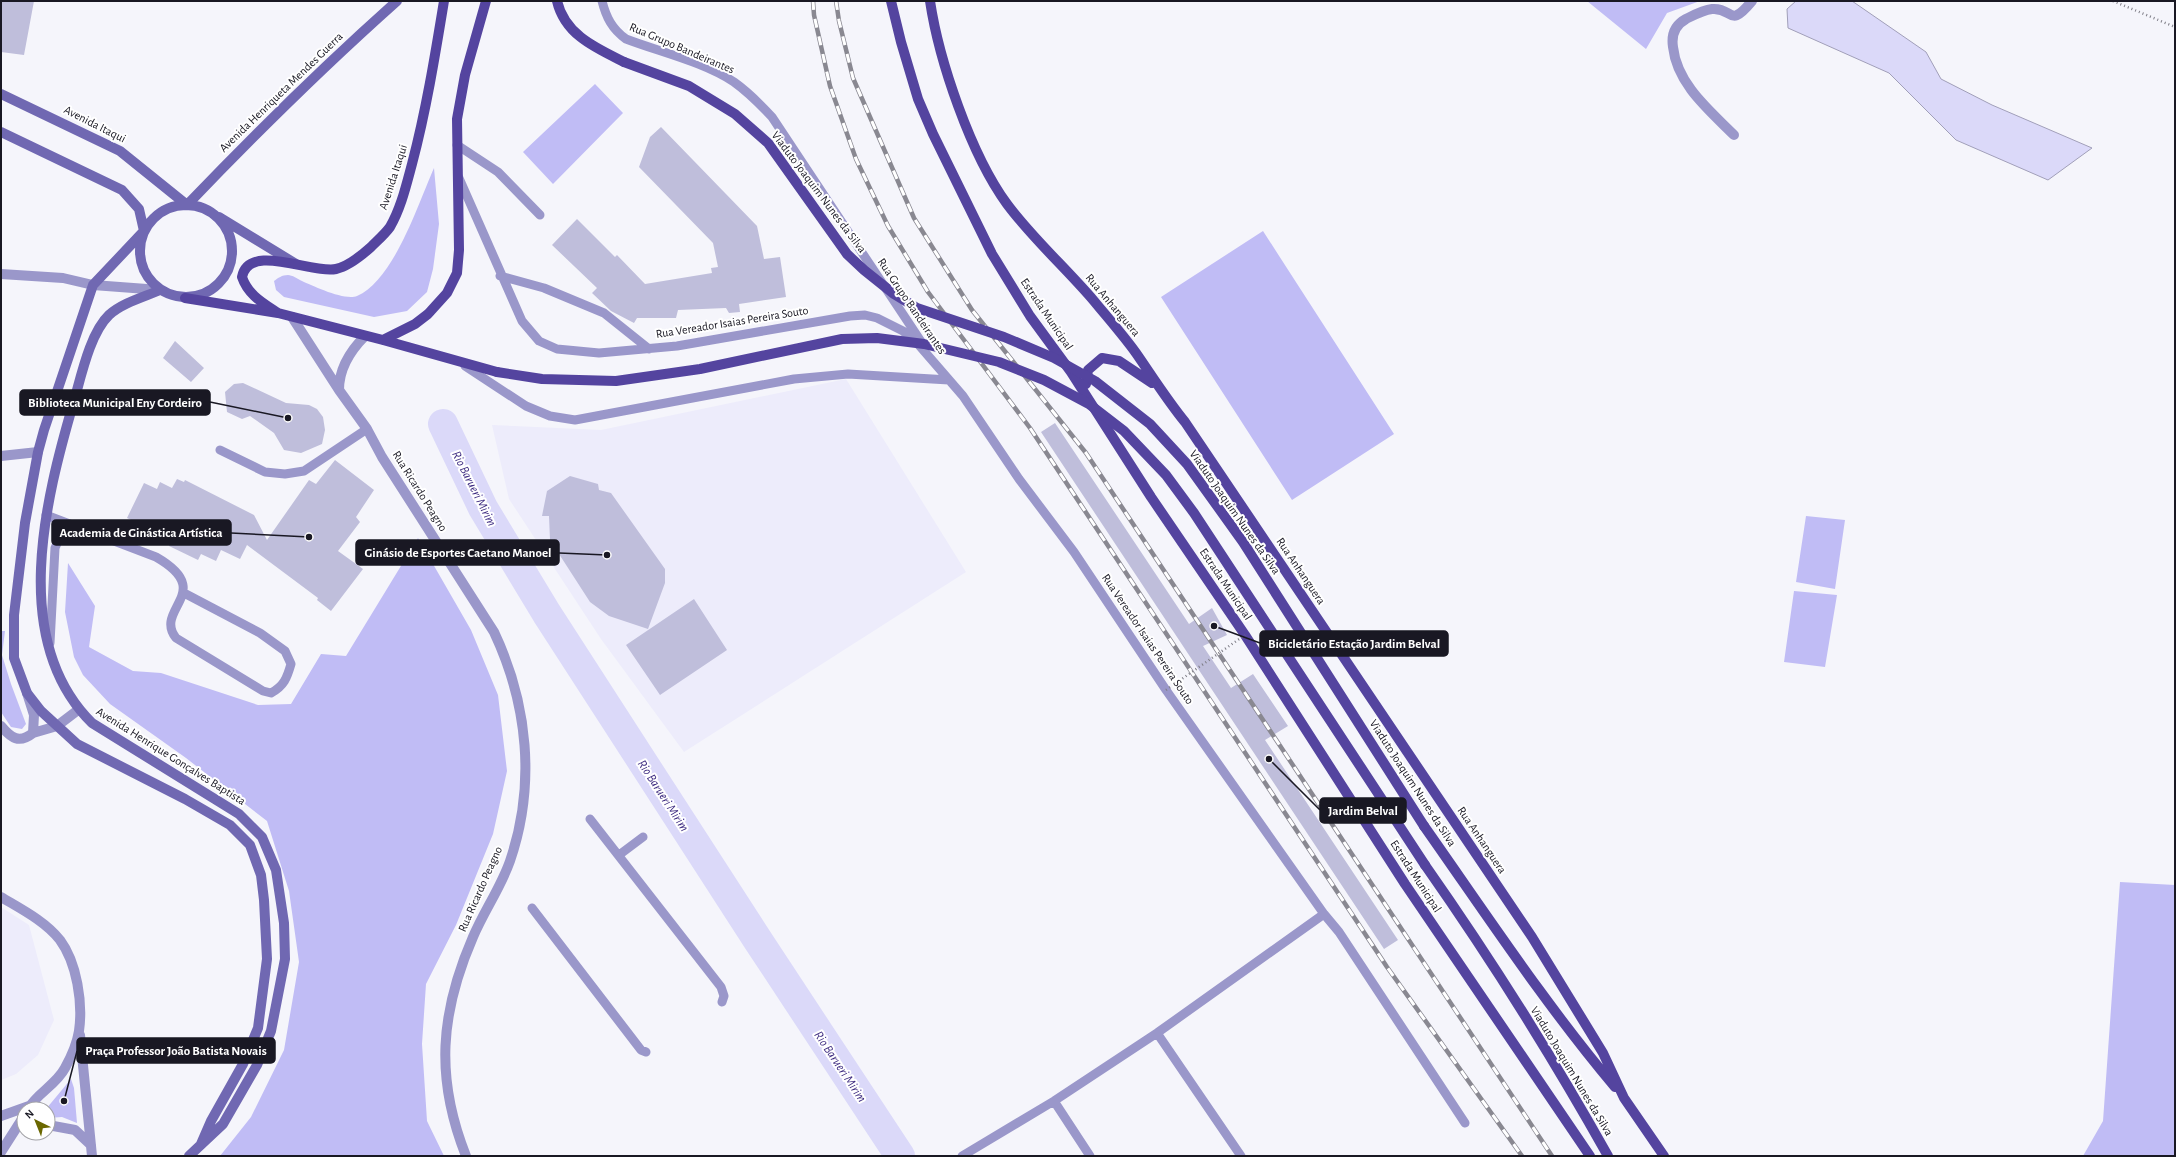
<svg xmlns="http://www.w3.org/2000/svg" width="2176" height="1157" viewBox="0 0 2176 1157" font-family="'Alegreya Sans',sans-serif">
  <style>
    .built { fill: #edecfb }
    .green { fill: #c0bcf5 }
    .water { fill: #dbd9f9; stroke: #a19fb9 }
    .lines { fill: none; stroke-linecap: round; stroke-linejoin: round }
    .river { stroke: #dbd9f9; stroke-width: 30 }
    .building { fill: #bfbedb }
    .path { stroke: #7e7d86; stroke-width: 2.5; stroke-dasharray: 1 3; stroke-linecap: butt }
    .service { stroke: #9a97ca; stroke-width: 9 }
    .minor { stroke: #9a97ca; stroke-width: 10 }
    .tertiary { stroke: #9a97ca; stroke-width: 10 }
    .secondary { stroke: #7068b2; stroke-width: 10 }
    .primary { stroke: #54449f; stroke-width: 10 }
    .rail-casing { stroke: #898891; stroke-width: 4.5 }
    .rail { stroke: #fff; stroke-width: 3; stroke-dasharray: 9; stroke-linecap: butt }
    .path-bridge { stroke: #7e7d86; stroke-width: 2.5; stroke-dasharray: 1 3; stroke-linecap: butt }
    .primary-bridge { stroke: #54449f; stroke-width: 10 }
    .labels { text-anchor: middle; stroke-width: 4; stroke-linejoin: round; paint-order: stroke }
    .street-label { font-size: 12px; fill: #191823; stroke: #fff }
    .water-label { font-size: 13px; font-style: italic; fill: #3e2c81; stroke: #fff }
    .leader { fill: none; stroke: #191823; stroke-width: 1.5 }
    .callout-dot { fill: #191823; stroke: #fff; stroke-width: 1.5 }
    .callout { fill: #191823; stroke: #191823; stroke-width: 1.5 }
    .callout-label { font-size: 13px; text-anchor: middle; font-weight: bold; fill: #fff }
  </style>
  <rect width="100%" height="100%" fill="#f5f5fb"/>
  <!-- built -->
  <path class="built" d="M 846,379 L 966,572 L 684,752 L 601,639 L 509,499 L 492,425 L 601,430 Z
    M 1,907 L 29,925 L 54,1020 L 38,1055 L 16,1074 L 1,1080 Z"/>
  <!-- green -->
  <path class="green" d="M 1587,1 L 1700,1 L 1667,13 L 1646,49 Z
    M 595,84 L 623,113 L 553,184 L 523,152 Z
    M 434,168 L 439,224 L 433,269 L 427,292 L 407,311 L 374,317 L 284,297 L 276,290 L 274,281 C 278,278 282,275 288,275 C 292,275 298,279 302,281 C 313,286 345,301 357,296 C 394,280 418,204 434,168 Z
    M 1263,231 L 1394,434 L 1292,500 L 1161,297 Z
    M 1806,516 L 1845,520 L 1835,589 L 1796,582 Z
    M 418,538 L 471,630 L 498,695 L 507,771 L 493,834 L 456,925 L 426,984 L 422,1044 L 427,1121 L 444,1156 L 220,1156 L 251,1117 L 284,1050 L 299,962 L 289,891 L 267,821 L 186,758 L 110,704 L 83,675 L 74,657 L 65,612 L 68,563 L 95,606 L 89,647 L 133,671 L 161,673 L 258,705 L 291,704 L 321,654 L 346,656 Z
    M 1794,591 L 1837,595 L 1825,667 L 1784,662 Z
    M 1,631 L 5,631 L 2,655 L 11,684 L 26,724 L 22,729 L 11,727 L 1,712 Z
    M 2120,882 L 2175,885 L 2175,1156 L 2083,1156 L 2103,1121 Z
    M 71,1079 L 74,1088 L 77,1123 L 62,1117 L 48,1118 L 48,1109 L 46,1109 Z"/>
  <!-- water -->
  <path class="water" d="M 1796,1 L 1852,1 L 1926,52 L 1941,79 L 1992,105 L 2092,148 L 2048,180 L 1956,140 L 1889,73 L 1788,28 L 1787,9 Z"/>
  <g class="lines">
    <!-- river -->
    <path class="river" d="M 443,424 L 483,508 L 547,614 L 759,942 L 900,1156"/>
  </g>
  <!-- building -->
  <path class="building" d="M 1,1 L 34,1 L 24,55 L 1,52 Z
    M 661,127 L 757,226 L 764,259 L 780,257 L 786,297 L 739,304 L 740,312 L 729,313 L 726,308 L 678,310 L 676,318 L 637,318 L 634,323 L 611,311 L 592,293 L 597,288 L 552,245 L 577,219 L 615,257 L 617,255 L 645,284 L 712,273 L 711,268 L 718,267 L 713,243 L 639,167 L 650,137 Z
    M 175,341 L 204,368 L 191,382 L 163,358 Z
    M 243,383 L 286,403 L 309,405 L 317,409 L 323,417 L 325,430 L 322,444 L 301,453 L 284,450 L 274,433 L 250,416 L 242,419 L 227,412 L 225,392 L 234,384 Z
    M 1055,423 L 1189,624 L 1212,608 L 1227,635 L 1203,646 L 1231,688 L 1253,674 L 1288,726 L 1265,740 L 1398,940 L 1384,949 L 1041,432 Z
    M 335,460 L 374,490 L 356,517 L 360,522 L 338,551 L 363,569 L 331,611 L 317,600 L 318,598 L 247,545 L 240,559 L 221,550 L 216,561 L 201,554 L 198,560 L 169,546 L 170,539 L 127,518 L 144,483 L 157,489 L 160,482 L 172,488 L 177,479 L 184,482 L 185,480 L 254,515 L 267,540 L 309,480 L 316,484 Z
    M 570,476 L 598,484 L 599,490 L 611,493 L 665,569 L 665,583 L 648,629 L 609,616 L 590,602 L 550,540 L 549,516 L 542,516 L 547,491 Z
    M 694,599 L 727,650 L 660,695 L 626,645 Z"/>
  <g class="lines">
    <!-- path -->
    <path class="path" d="M 2113,1 L 2175,27"/>
    <!-- service -->
    <path class="service" d="M 602,1 C 606,17 612,29 626,39 C 660,52 704,62 734,82 C 748,92 760,104 772,117 L 922,343
      M 457,145 L 498,172 L 540,215
      M 459,178 L 522,321 L 539,341 L 557,349 L 599,353 L 677,346 L 850,316 L 865,315 L 877,318 L 903,331 L 918,344 L 963,396 L 1019,479 L 1074,552 L 1166,690 L 1324,914
      M 500,276 L 544,288 L 604,313 L 649,349
      M 465,366 L 526,406 L 550,416 L 575,420 L 794,379 L 848,374 L 949,380
      M 220,450 L 265,472 L 285,474 L 304,471 L 367,429
      M 46,515 L 156,557 C 217,592 153,609 176,638 L 263,691 L 271,693 C 284,686 287,678 291,664 L 285,651 L 260,633 L 184,593
      M 50,643 L 55,548 L 59,539 L 77,527
      M 590,819 L 721,987 L 724,996 L 722,1002
      M 619,855 L 643,837
      M 532,908 L 641,1050 L 646,1052
      M 1157,1033 L 1241,1156
      M 1054,1101 L 1090,1156
      M 962,1156 L 1054,1101 L 1157,1033 L 1324,914 L 1339,932 L 1465,1123"/>
    <!-- minor -->
    <path class="minor" d="M 1734,135 C 1709,110 1677,84 1673,47 C 1671,34 1675,25 1686,19 C 1694,15 1703,10 1712,9 C 1734,7 1728,30 1752,1
      M 1,274 L 63,278 L 93,285 L 160,290
      M 1,456 L 38,452
      M 1,726 C 11,738 19,744 33,733 L 34,715 L 27,693
      M 33,733 L 57,726 L 78,710
      M 1,897 C 21,909 45,921 60,940 C 77,963 83,1003 79,1031 C 77,1044 71,1057 65,1068 C 56,1085 37,1093 28,1109
      M 80,1035 L 92,1156
      M 1,1116 L 29,1106
      M 48,1125 L 75,1130 L 91,1145
      M 1,1152 L 24,1116"/>
    <!-- tertiary -->
    <path class="tertiary" d="M 292,317 L 339,390 L 367,429 L 382,457 L 494,632 C 528,704 536,785 510,861 C 501,887 484,911 473,937 C 440,1013 435,1078 466,1156
      M 339,390 C 339,368 350,351 365,336"/>
    <!-- secondary -->
    <path class="secondary" d="M 1,94 L 120,151 L 187,205 C 255,134 324,66 397,1
      M 1,132 L 122,190 L 139,209 L 144,231 L 93,285 L 44,430 L 38,452 L 25,523 L 14,615 L 14,658 L 27,693 L 41,711 L 77,744 L 185,799 L 230,825 L 250,845 L 261,875 L 264,900 L 267,959 L 258,1028 L 243,1064 L 211,1121 L 201,1144
      M140 251a46 46 0 1 1 92 0a46 46 0 1 1-92 0Z
      M 219,217 L 296,264
      M 160,290 C 144,297 122,303 109,315 C 90,333 81,377 74,401 C 45,500 9,641 92,723 L 239,814 L 262,837 L 276,870 L 284,923 L 285,959 L 271,1031 L 257,1065 L 223,1124 L 189,1156"/>
    <!-- primary -->
    <path class="primary" d="M 557,1 C 565,35 596,48 624,62
      M 891,1 L 901,42 L 918,99 L 933,134 L 992,254 L 1030,316 L 1071,372 L 1151,497 L 1245,635 L 1405,884 L 1590,1156
      M 930,1 C 939,61 971,155 1007,204 C 1033,239 1066,268 1094,301 C 1108,318 1123,335 1136,353 C 1152,376 1167,400 1185,422 L 1532,937 L 1603,1053 L 1624,1098 L 1664,1156
      M 185,298 L 278,313 L 383,340 L 497,372
      M 278,313 C 263,303 248,295 242,277 C 249,242 312,274 336,269 C 349,266 361,256 371,247 C 377,241 385,234 390,227 C 401,208 406,186 412,164 C 426,111 435,56 444,1
      M 383,340 L 415,324 L 428,314 L 447,293 L 457,273 L 459,250 L 457,119 L 465,75 L 486,1
      M 1086,384 L 1088,370 L 1102,358 L 1119,361 L 1152,383
      M 1424,826 C 1486,914 1545,1004 1615,1087
      M 1425,865 C 1491,959 1552,1056 1608,1156"/>
    <defs>
      <path id="rail" d="M 813,1 L 814,15 L 830,86 L 856,159 L 888,226 L 928,292 L 1030,428 L 1387,967 L 1522,1156
        M 836,1 L 839,21 L 853,78 L 914,218 L 972,310 L 1086,453 L 1552,1156"/>
    </defs>
    <!-- rail casing -->
    <use href="#rail" class="rail-casing"/>
    <!-- rail -->
    <use href="#rail" class="rail"/>
    <!-- path-bridge -->
    <path class="path-bridge" d="M 1166,690 L 1245,635"/>
    <!-- primary-bridge -->
    <path class="primary-bridge" d="M 624,62 L 689,86 L 735,114 L 768,143 L 847,254 L 864,270 L 894,294 L 917,308 L 1004,337 L 1054,358 L 1095,381 L 1150,424 L 1187,464 L 1243,542 L 1424,826
      M 497,372 L 542,379 L 616,381 L 700,369 L 842,339 L 877,338 L 924,344 L 999,362 L 1044,380 L 1089,404 L 1124,431 L 1166,475 L 1194,513 L 1425,865"/>
  </g>
  <g class="labels">
    <!-- street labels -->
    <g class="street-label">
      <text transform="translate(682 48) rotate(23)" y="4">Rua Grupo Bandeirantes</text>
      <text transform="translate(281 92) rotate(-44)" y="4">Avenida Henriqueta Mendes Guerra</text>
      <text transform="translate(95 124) rotate(27)" y="4">Avenida Itaqui</text>
      <text transform="translate(393 177) rotate(-72)" y="4">Avenida Itaqui</text>
      <text transform="translate(819 192) rotate(53)" y="4">Viaduto Joaquim Nunes da Silva</text>
      <text transform="translate(1113 305) rotate(50)" y="4">Rua Anhanguera</text>
      <text transform="translate(912 306) rotate(56)" y="4">Rua Grupo Bandeirantes</text>
      <text transform="translate(1047 314) rotate(56)" y="4">Estrada Municipal</text>
      <text transform="translate(732 322) rotate(-9)" y="4">Rua Vereador Isaias Pereira Souto</text>
      <text transform="translate(420 491) rotate(58)" y="4">Rua Ricardo Peagno</text>
      <text transform="translate(1235 512) rotate(55)" y="4">Viaduto Joaquim Nunes da Silva</text>
      <text transform="translate(1301 571) rotate(56)" y="4">Rua Anhanguera</text>
      <text transform="translate(1226 584) rotate(56)" y="4">Estrada Municipal</text>
      <text transform="translate(1148 639) rotate(56)" y="4">Rua Vereador Isaias Pereira Souto</text>
      <text transform="translate(171 756) rotate(32)" y="4">Avenida Henrique Gonçalves Baptista</text>
      <text transform="translate(1413 783) rotate(57)" y="4">Viaduto Joaquim Nunes da Silva</text>
      <text transform="translate(1482 840) rotate(56)" y="4">Rua Anhanguera</text>
      <text transform="translate(1416 876) rotate(57)" y="4">Estrada Municipal</text>
      <text transform="translate(480 889) rotate(-66)" y="4">Rua Ricardo Peagno</text>
      <text transform="translate(1572 1071) rotate(59)" y="4">Viaduto Joaquim Nunes da Silva</text>
    </g>
    <!-- water labels -->
    <g class="water-label">
      <text transform="translate(475 488) rotate(63)" y="5">Rio Barueri Mirim</text>
      <text transform="translate(664 795) rotate(57)" y="5">Rio Barueri Mirim</text>
      <text transform="translate(841 1066) rotate(56)" y="5">Rio Barueri Mirim</text>
    </g>
  </g>
  <!-- callouts -->
  <path class="leader" d="M288 418L210 402M309 537L231 533M607 555L559 553M1214 626L1260 643M1269 759L1320 810M64 1101L77 1051"/>
  <g class="callout-dot">
    <circle cx="288" cy="418" r="4"/>
    <circle cx="309" cy="537" r="4"/>
    <circle cx="607" cy="555" r="4"/>
    <circle cx="1214" cy="626" r="4"/>
    <circle cx="1269" cy="759" r="4"/>
    <circle cx="64" cy="1101" r="4"/>
  </g>
  <g class="callout">
    <rect x="20" y="390" width="190" height="25" rx="4"/>
    <rect x="52" y="520" width="179" height="25" rx="4"/>
    <rect x="356" y="540" width="203" height="25" rx="4"/>
    <rect x="1260" y="631" width="188" height="25" rx="4"/>
    <rect x="1320" y="798" width="86" height="25" rx="4"/>
    <rect x="77" y="1038" width="198" height="25" rx="4"/>
  </g>
  <g class="callout-label">
    <text x="115" y="407">Biblioteca Municipal Eny Cordeiro</text>
    <text x="141" y="537">Academia de Ginástica Artística</text>
    <text x="458" y="557">Ginásio de Esportes Caetano Manoel</text>
    <text x="1354" y="648">Bicicletário Estação Jardim Belval</text>
    <text x="1363" y="815">Jardim Belval</text>
    <text x="176" y="1055">Praça Professor João Batista Novais</text>
  </g>
  <!-- border -->
  <rect width="2176" height="1157" fill="none" stroke="#191823" stroke-width="4"/>
  <!-- north arrow -->
  <g transform="translate(36 1121) rotate(317)"><circle r="19" fill="#ffffff" stroke="#a3a3a7"/>
  <path d="M0-3L7 15L0 10L-7 15Z" fill="#6a6700"/>
  <text y="-6" font-size="11" font-weight="bold" text-anchor="middle" fill="#191823">N</text>
  </g>
</svg>
